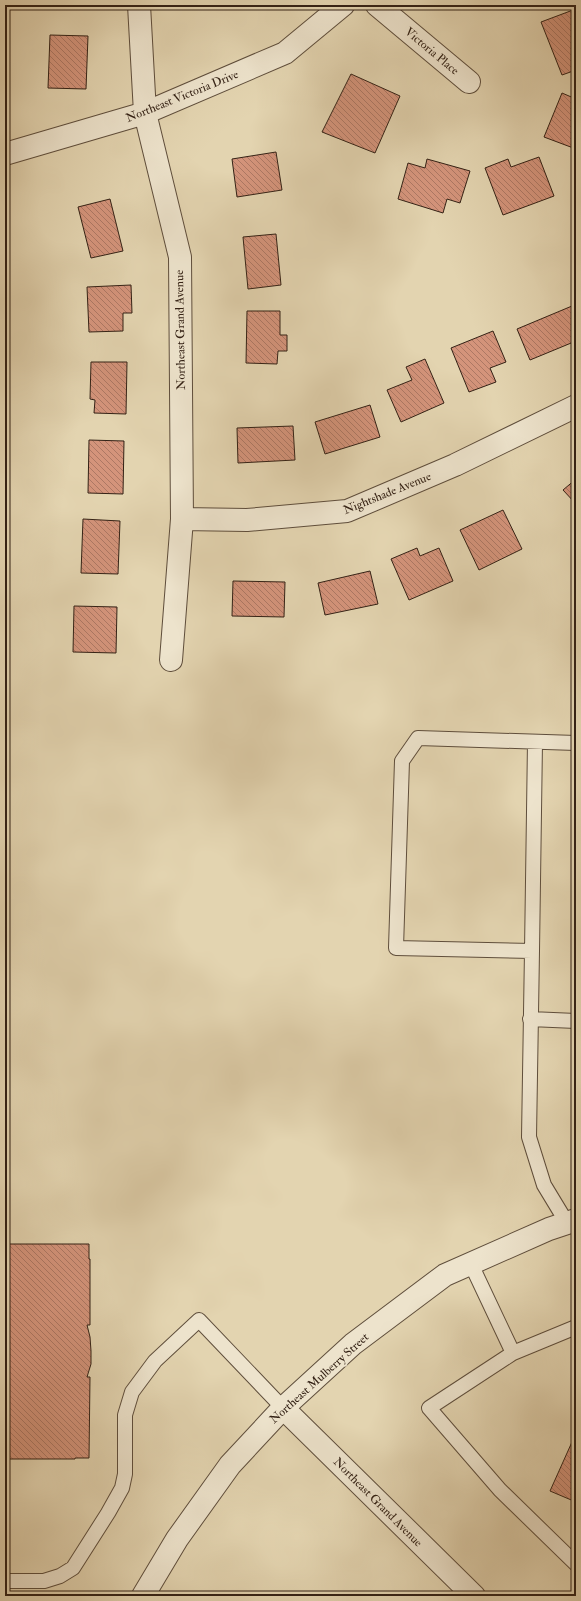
<svg xmlns="http://www.w3.org/2000/svg" width="581" height="1601" viewBox="0 0 581 1601" font-family="'IM FELL Double Pica',serif">
  <style>
    .building { fill: url(#building-back-hatch); stroke: #332115 }
    .lines { fill: none; stroke-linecap: round; stroke-linejoin: round }
    .service-casing { stroke: #5f4e3c; stroke-width: 16 }
    .minor-casing { stroke: #5f4e3c; stroke-width: 24 }
    .tertiary-casing { stroke: #5f4e3c; stroke-width: 24 }
    .service { stroke: #ede3cc; stroke-width: 14 }
    .minor { stroke: #ede3cc; stroke-width: 22 }
    .tertiary { stroke: #ede3cc; stroke-width: 22 }
    .labels { text-anchor: middle; stroke-width: 4; stroke-linejoin: round; paint-order: stroke }
    .street-label { font-size: 12px; fill: #332115; stroke: #ede3cc }
  </style>
  <defs>
    <pattern id="building-back-hatch" width="6" height="6" patternUnits="userSpaceOnUse"><rect width="6" height="6" fill="#d4947b"/><path d="M-1 5l2 2M0 0l6 6M5-1l2 2" fill="none" stroke="#ad7864"/></pattern>
  </defs>
  <rect width="100%" height="100%" fill="#e3d4b0"/>
  <filter id="stains"><feTurbulence type="fractalNoise" baseFrequency=".005" numOctaves="4"/><feColorMatrix values="0 0 0 0 .2 0 0 0 0 .09 0 0 0 0 .02 0 0 0 .5 -.17"/></filter>
  <radialGradient id="worn" r=".72"><stop offset=".6" stop-color="#630" stop-opacity="0"/><stop offset="1" stop-color="#630" stop-opacity=".3"/></radialGradient>
  <!-- building -->
  <path class="building" d="M 573,10 L 576,18 L 576,70 L 562,75 L 541,22 Z
    M 50,35 L 88,36 L 86,89 L 48,88 Z
    M 351,74 L 400,96 L 375,153 L 322,132 Z
    M 562,93 L 576,99 L 576,149 L 544,137 Z
    M 276,152 L 282,190 L 237,197 L 232,159 Z
    M 539,157 L 554,196 L 503,215 L 485,168 L 508,159 L 511,167 Z
    M 427,159 L 470,171 L 460,203 L 447,199 L 443,213 L 398,199 L 408,163 L 425,168 Z
    M 110,199 L 123,251 L 91,258 L 78,207 Z
    M 276,234 L 281,285 L 248,289 L 243,237 Z
    M 131,285 L 132,313 L 123,313 L 123,331 L 89,332 L 87,287 Z
    M 572,306 L 576,316 L 576,341 L 530,360 L 517,329 Z
    M 247,311 L 280,311 L 280,335 L 287,335 L 287,351 L 278,351 L 277,364 L 246,363 Z
    M 493,331 L 506,362 L 490,368 L 496,382 L 469,392 L 451,348 Z
    M 425,359 L 444,403 L 401,422 L 387,390 L 412,380 L 406,367 Z
    M 91,362 L 127,362 L 126,414 L 94,413 L 95,400 L 90,399 Z
    M 370,405 L 380,437 L 325,454 L 315,422 Z
    M 293,426 L 295,460 L 238,463 L 237,428 Z
    M 89,440 L 124,441 L 123,494 L 88,493 Z
    M 576,479 L 576,504 L 563,490 Z
    M 503,510 L 522,549 L 479,570 L 460,530 Z
    M 83,519 L 120,521 L 118,574 L 81,573 Z
    M 417,548 L 420,556 L 439,548 L 453,581 L 409,600 L 391,559 Z
    M 370,571 L 378,604 L 325,615 L 318,583 Z
    M 233,581 L 285,582 L 284,617 L 232,616 Z
    M 74,606 L 117,607 L 116,653 L 73,652 Z
    M 5,1244 L 89,1244 L 89,1259 L 90,1259 L 90,1325 L 87,1325 L 90,1337 L 91,1351 L 91,1364 L 87,1377 L 90,1377 L 89,1458 L 75,1458 L 75,1459 L 5,1459 Z
    M 576,1433 L 576,1502 L 550,1491 Z"/>
  <g class="lines">
    <defs>
      <path id="service" d="M 532,951 L 535,742
        M 530,1019 L 576,1021
        M 567,1223 L 544,1185 L 529,1137 L 532,951 L 396,948 L 402,761 L 418,738 L 576,743
        M 471,1264 L 513,1353 L 429,1408 L 500,1490 L 576,1564
        M 513,1353 L 576,1327
        M 5,1581 L 44,1581 L 60,1576 L 73,1568 L 108,1513 L 122,1488 L 125,1474 L 125,1415 L 132,1392 L 155,1361 L 199,1320 L 283,1408"/>
      <path id="minor" d="M 139,5 L 145,113 L 180,257 L 182,519 L 171,660
        M 377,5 L 469,82
        M 5,154 L 145,113 L 285,53 L 343,5
        M 182,519 L 247,520 L 347,511 L 455,465 L 576,406
        M 283,1408 L 474,1596"/>
      <path id="tertiary" d="M 143,1596 L 177,1539 L 230,1465 L 283,1408 L 353,1344 L 445,1275 L 549,1229 L 576,1220"/>
    </defs>
    <!-- service casing -->
    <use href="#service" class="service-casing"/>
    <!-- minor casing -->
    <use href="#minor" class="minor-casing"/>
    <!-- tertiary casing -->
    <use href="#tertiary" class="tertiary-casing"/>
    <!-- service -->
    <use href="#service" class="service"/>
    <!-- minor -->
    <use href="#minor" class="minor"/>
    <!-- tertiary -->
    <use href="#tertiary" class="tertiary"/>
  </g>
  <g class="labels">
    <!-- street labels -->
    <g class="street-label">
      <text transform="translate(432 51) rotate(40)" y="4">Victoria Place</text>
      <text transform="translate(182 96) rotate(-22)" y="4">Northeast Victoria Drive</text>
      <text transform="translate(180 330) rotate(-91)" y="4">Northeast Grand Avenue</text>
      <text transform="translate(387 493) rotate(-22)" y="4">Nightshade Avenue</text>
      <text transform="translate(319 1378) rotate(-42)" y="4">Northeast Mulberry Street</text>
      <text transform="translate(378 1502) rotate(45)" y="4">Northeast Grand Avenue</text>
    </g>
  </g>
  <!-- margin -->
  <rect width="581" height="1601" fill="none" stroke="#e3d4b0" stroke-width="20"/>
  <rect x="6" y="6" width="569" height="1589" fill="none" stroke="#332115" stroke-width="2"/>
  <rect x="10" y="10" width="561" height="1581" fill="none" stroke="#332115"/>
  <rect width="100%" height="100%" filter="url(#stains)"/>
  <rect width="100%" height="100%" fill="url(#worn)"/>
</svg>
